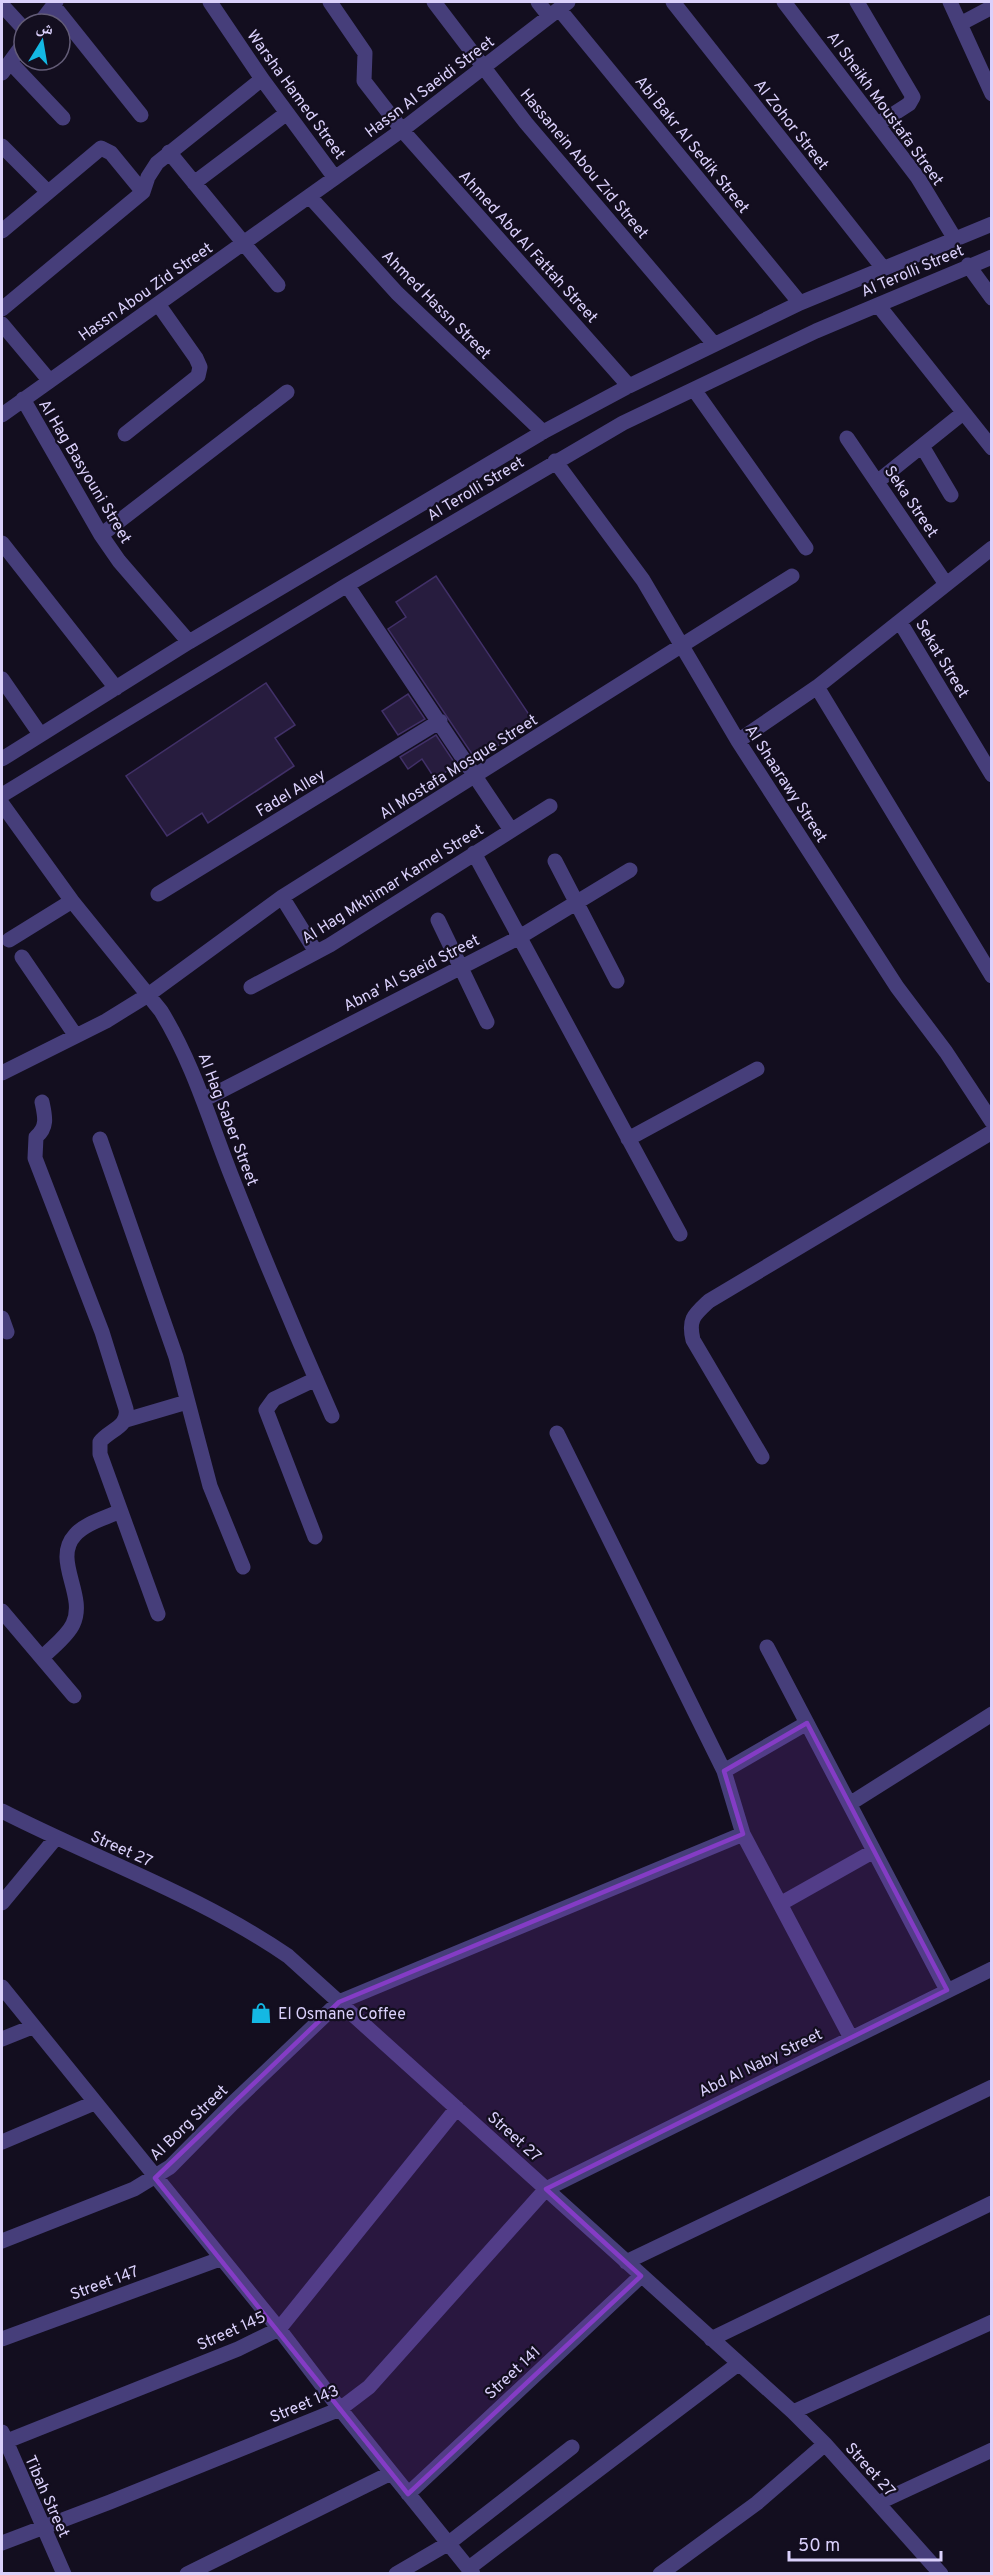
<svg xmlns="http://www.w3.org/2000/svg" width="993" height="2575" viewBox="0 0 993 2575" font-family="Overpass,'Noto Naskh Arabic',sans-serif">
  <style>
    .building { fill: #271c3e; stroke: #413068; stroke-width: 1.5 }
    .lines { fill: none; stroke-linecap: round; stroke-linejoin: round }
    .minor { stroke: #463e7a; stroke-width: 15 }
    .marked { fill: #843cc5; fill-opacity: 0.2; stroke: #843cc5; stroke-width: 4.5; stroke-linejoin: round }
    .labels { text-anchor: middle; stroke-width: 4.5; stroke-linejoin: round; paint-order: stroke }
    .street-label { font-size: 16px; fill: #dad0fb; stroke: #130e1f }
    .poi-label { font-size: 16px; fill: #dad0fb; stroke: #130e1f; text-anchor: start }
  </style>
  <rect width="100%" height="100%" fill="#130e1f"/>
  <!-- building -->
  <path class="building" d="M 436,576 L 534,722 L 476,760 L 388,629 L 406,617 L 396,602 Z
    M 266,683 L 295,725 L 275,738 L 294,766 L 208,823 L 202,813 L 167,836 L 126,776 Z
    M 408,694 L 425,719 L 398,735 L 382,711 Z
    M 436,735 L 456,765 L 435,779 L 422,759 L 408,769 L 400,757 Z"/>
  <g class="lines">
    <!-- minor -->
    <path class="minor" d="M 210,2 L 262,79 L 335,178
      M 330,2 L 365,53 L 364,81 L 402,130 L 629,386
      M 434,2 L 526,123 L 714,344
      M 538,2 L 549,16
      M 673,2 L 883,268
      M 784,2 L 918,178 L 955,239
      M 857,2 L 913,97 L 909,104 L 878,124
      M 950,2 L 992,94
      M 2,5 L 24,29
      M 53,5 L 141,115
      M 559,9 L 800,303
      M 39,24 L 56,2
      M 960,24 L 992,7
      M 10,62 L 63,118
      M 2,73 L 24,43
      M 2,146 L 48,192
      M 169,152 L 278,285
      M 194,183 L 287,113
      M 310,197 L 397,293 L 543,432
      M 2,231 L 101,148 L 111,153 L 143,192
      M 968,265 L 992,298
      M 878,305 L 992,448
      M 2,309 L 143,192 L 148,177 L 157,163 L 262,79
      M 2,324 L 49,380
      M 695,391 L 806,548
      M 23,399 L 101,535 L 119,561 L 189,642
      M 2,415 L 402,130 L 568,2
      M 125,434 L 198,376 L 200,367 L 196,358 L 158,304
      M 847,438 L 946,584
      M 922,446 L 951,495
      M 555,461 L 643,580 L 738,741 L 897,987 L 946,1052 L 992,1122
      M 877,482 L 963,413
      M 101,535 L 287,392
      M 2,543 L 116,688
      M 347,585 L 511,830
      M 900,622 L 992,775
      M 2,679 L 40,734
      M 817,687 L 992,976
      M 738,741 L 817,687 L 992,548
      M 2,759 L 189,642 L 543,432 L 629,386 L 800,303 L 992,224
      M 2,795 L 347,585 L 623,423 L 816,331 L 992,257
      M 2,804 L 72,901 L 161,1011 C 193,1063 209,1119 231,1175 C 263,1256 297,1337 332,1416
      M 474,853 L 680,1234
      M 555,861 L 617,981
      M 158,894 L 440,721
      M 282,897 L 316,952
      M 438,920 L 487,1022
      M 9,940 L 72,901
      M 22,957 L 76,1036
      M 251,987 L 330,945 L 550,806
      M 2,1073 L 106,1021 L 148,995 L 282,897 L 792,576
      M 205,1099 L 518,938 L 630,870
      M 42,1102 C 45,1116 48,1127 36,1137 L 35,1158 L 102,1332 L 126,1409 C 129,1427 109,1430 100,1442 L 100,1454 L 158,1614
      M 100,1139 L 176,1357 L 210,1486 L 243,1567
      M 628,1139 L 757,1069
      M 2,1318 L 7,1332
      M 126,1420 L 187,1402
      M 557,1433 L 724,1771 L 743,1834 L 851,2038
      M 762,1457 L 693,1340 C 688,1319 694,1315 709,1301 L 992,1132
      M 315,1537 L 266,1410 L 274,1399 L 316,1379
      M 2,1611 L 74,1696
      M 767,1647 L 947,1990
      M 42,1658 C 51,1648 67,1637 73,1624 C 87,1595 52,1560 75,1535 C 85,1523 106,1518 120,1511
      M 724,1771 L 807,1723
      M 851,1803 L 992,1714
      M 2,1811 C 98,1860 199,1895 288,1956 L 793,2412 L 825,2444 L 941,2574
      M 2,1903 L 55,1839
      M 780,1904 L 874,1851
      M 2,1987 L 279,2329 L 340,2409 L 473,2574
      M 2,2039 L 32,2027
      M 2,2142 L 94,2103
      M 2,2241 L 134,2189 L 170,2167 L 233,2103 L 339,2002 L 743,1834
      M 626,2262 L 992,2087
      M 2,2339 L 220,2259
      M 711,2339 L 992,2203
      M 793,2412 L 992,2322
      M 2,2432 L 64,2574
      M 2,2443 L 238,2349 L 279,2329 L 457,2108
      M 408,2494 L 641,2276
      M 878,2503 L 992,2450
      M 2,2543 L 110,2502 L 340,2409 L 369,2387 L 546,2189 L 992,1969
      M 469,2568 L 738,2364
      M 187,2574 L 391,2473
      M 396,2574 L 449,2543 L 572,2447
      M 660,2574 L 757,2503 L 825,2444"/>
  </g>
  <!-- marked area -->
  <path class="marked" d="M 807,1723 L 947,1990 L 546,2189 L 641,2276 L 408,2494 L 155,2178 L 339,2002 L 743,1834 L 724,1771 Z"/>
  <!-- icons -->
  <defs>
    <symbol id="shop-bare" viewBox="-9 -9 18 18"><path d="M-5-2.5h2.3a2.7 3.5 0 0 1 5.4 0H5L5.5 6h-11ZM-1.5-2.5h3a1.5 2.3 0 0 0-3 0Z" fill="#14b8e3" stroke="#130e1f" stroke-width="2.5" paint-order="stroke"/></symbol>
  </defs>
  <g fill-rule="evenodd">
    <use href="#shop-bare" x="246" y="1998" width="30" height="30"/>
  </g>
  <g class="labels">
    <!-- street labels -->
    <g class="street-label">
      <text transform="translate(429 86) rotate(-37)" y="6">Hassn Al Saeidi Street</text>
      <text transform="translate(297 94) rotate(54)" y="6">Warsha Hamed Street</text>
      <text transform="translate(886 108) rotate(54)" y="6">Al Sheikh Moustafa Street</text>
      <text transform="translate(792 124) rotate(52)" y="6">Al Zohor Street</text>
      <text transform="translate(693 144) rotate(51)" y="6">Abi Bakr Al Sedik Street</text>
      <text transform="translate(585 163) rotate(50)" y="6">Hassanein Abou Zid Street</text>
      <text transform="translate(529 246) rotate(48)" y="6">Ahmed Abd Al Fattah Street</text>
      <text transform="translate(912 270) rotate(-23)" y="6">Al Terolli Street</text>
      <text transform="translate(145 291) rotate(-35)" y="6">Hassn Abou Zid Street</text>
      <text transform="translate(437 304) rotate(45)" y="6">Ahmed Hassn Street</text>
      <text transform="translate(86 471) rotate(59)" y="6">Al Hag Basyouni Street</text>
      <text transform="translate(475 488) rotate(-31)" y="6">Al Terolli Street</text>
      <text transform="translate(912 501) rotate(56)" y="6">Seka Street</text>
      <text transform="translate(943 658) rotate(59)" y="6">Sekat Street</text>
      <text transform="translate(458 766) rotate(-32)" y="6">Al Mostafa Mosque Street</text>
      <text transform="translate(787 783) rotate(57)" y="6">Al Shaarawy Street</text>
      <text transform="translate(290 792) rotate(-31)" y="6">Fadel Alley</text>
      <text transform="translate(392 883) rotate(-32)" y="6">Al Hag Mkhimar Kamel Street</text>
      <text transform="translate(411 972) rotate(-27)" y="6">Abna' Al Saeid Street</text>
      <text transform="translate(229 1119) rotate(69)" y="6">Al Hag Saber Street</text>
      <text transform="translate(122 1848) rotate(24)" y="6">Street 27</text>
      <text transform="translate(760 2062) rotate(-26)" y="6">Abd Al Naby Street</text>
      <text transform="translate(188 2122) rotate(-44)" y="6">Al Borg Street</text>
      <text transform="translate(515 2136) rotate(42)" y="6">Street 27</text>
      <text transform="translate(104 2282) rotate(-20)" y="6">Street 147</text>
      <text transform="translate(231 2330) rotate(-24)" y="6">Street 145</text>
      <text transform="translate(512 2372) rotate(-43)" y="6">Street 141</text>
      <text transform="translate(304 2403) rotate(-23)" y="6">Street 143</text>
      <text transform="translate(871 2469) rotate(48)" y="6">Street 27</text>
      <text transform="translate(48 2496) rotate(66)" y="6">Tibah Street</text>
    </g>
    <!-- poi labels -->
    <g class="poi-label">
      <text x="278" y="2019">El Osmane Coffee</text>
    </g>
  </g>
  <!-- border -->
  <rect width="993" height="2575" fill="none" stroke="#dad0fb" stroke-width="6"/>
  <!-- north arrow -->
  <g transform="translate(42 42) rotate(11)"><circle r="28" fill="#130e1f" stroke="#635c77" stroke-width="1.5"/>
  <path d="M0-4.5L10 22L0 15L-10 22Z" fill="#14b8e3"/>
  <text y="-9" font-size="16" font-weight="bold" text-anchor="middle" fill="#dad0fb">ش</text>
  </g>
  <!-- scale -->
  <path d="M789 2551v9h152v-9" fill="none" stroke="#dad0fb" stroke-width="3"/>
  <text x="798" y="2551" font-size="18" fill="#dad0fb" stroke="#130e1f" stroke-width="4.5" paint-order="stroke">50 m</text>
</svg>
